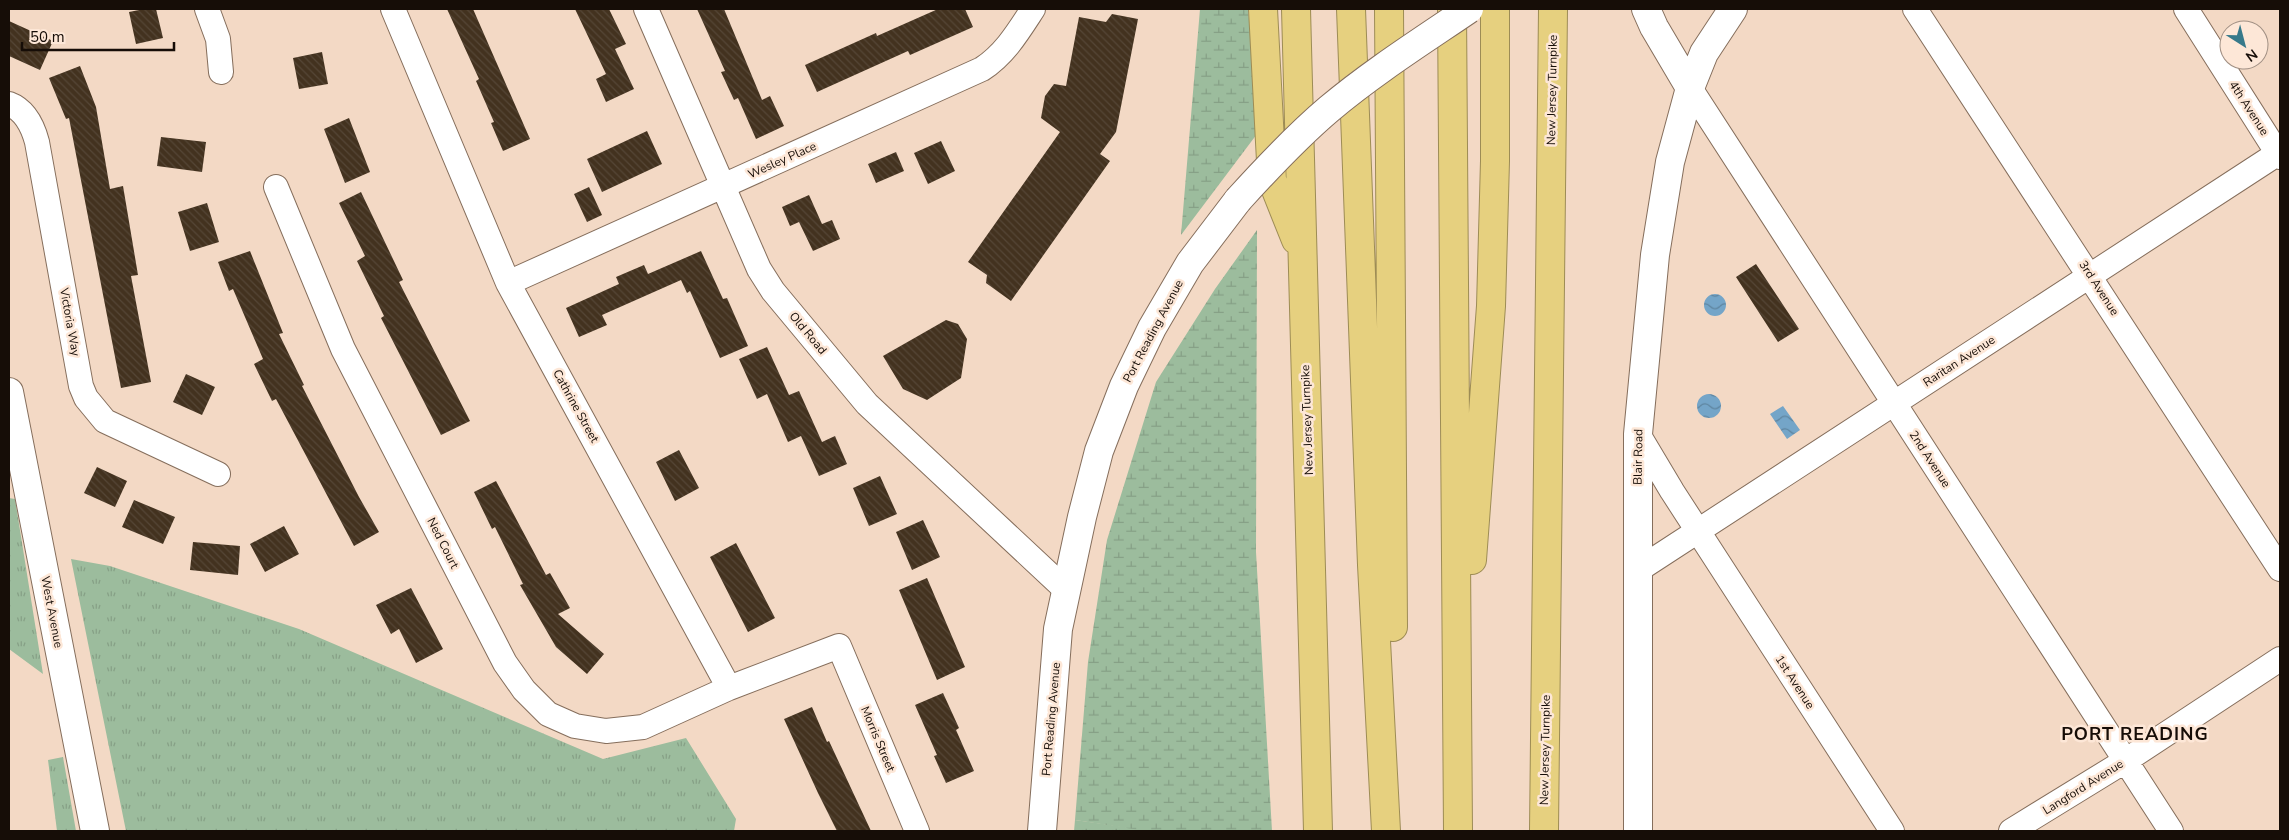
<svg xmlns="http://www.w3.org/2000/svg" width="2289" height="840" viewBox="0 0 2289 840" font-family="'Nunito Sans',sans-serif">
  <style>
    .grass { fill: url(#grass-tufts) }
    .wetland { fill: url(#wetland-marsh) }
    .water { fill: url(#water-waves) }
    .building { fill: url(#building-back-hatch) }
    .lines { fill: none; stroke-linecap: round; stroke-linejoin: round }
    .street-casing { stroke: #856e5c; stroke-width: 26 }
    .secondary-casing { stroke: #856e5c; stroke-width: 30 }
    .highway-casing { stroke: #9d8c55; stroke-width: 30 }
    .street { stroke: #fff; stroke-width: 24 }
    .secondary { stroke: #fff; stroke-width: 28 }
    .highway { stroke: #e6d07f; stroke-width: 28 }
    .secondary-bridge-casing { stroke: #856e5c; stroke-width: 30; stroke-linecap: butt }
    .secondary-bridge { stroke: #fff; stroke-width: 28 }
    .labels { text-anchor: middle; stroke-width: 5; stroke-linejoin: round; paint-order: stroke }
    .street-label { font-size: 12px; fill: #160d07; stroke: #fde7d7 }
    .district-label { font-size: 18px; font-weight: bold; letter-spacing: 1px; fill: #160d07; stroke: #fde7d7 }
  </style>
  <defs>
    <pattern id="grass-tufts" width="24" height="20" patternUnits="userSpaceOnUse" patternTransform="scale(1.25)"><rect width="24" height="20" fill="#9cbc9d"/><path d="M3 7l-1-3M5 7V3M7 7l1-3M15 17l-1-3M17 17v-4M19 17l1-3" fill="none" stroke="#86a086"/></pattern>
    <pattern id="wetland-marsh" width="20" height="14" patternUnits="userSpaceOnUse" patternTransform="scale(1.25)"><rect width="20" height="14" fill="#9cbc9d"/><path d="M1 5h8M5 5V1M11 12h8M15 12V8" fill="none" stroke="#86a086"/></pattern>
    <pattern id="water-waves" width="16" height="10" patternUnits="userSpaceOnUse" patternTransform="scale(1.25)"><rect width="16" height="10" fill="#74a5c8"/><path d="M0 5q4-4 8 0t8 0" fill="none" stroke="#5e85a0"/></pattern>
    <pattern id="building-back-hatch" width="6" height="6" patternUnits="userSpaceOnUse" patternTransform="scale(1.25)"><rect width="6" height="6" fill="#43321f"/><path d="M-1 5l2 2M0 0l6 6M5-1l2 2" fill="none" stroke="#554636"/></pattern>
  </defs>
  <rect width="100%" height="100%" fill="#f3d9c5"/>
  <!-- grass -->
  <path class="grass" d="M 9,498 L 15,499 L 43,674 L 9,649 Z
    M 71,559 L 110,566 L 299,629 L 603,759 L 686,738 L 736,819 L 734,831 L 126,831 Z
    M 63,757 L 76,831 L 57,831 L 48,760 Z
    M 1075,820 L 1146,830 L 1146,831 L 1074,831 Z"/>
  <!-- wetland -->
  <path class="wetland" d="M 1200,9 L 1248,9 L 1260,130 L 1181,235 Z
    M 1257,230 L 1256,552 L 1272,831 L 1146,831 L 1075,820 L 1088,662 L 1107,540 L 1156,382 L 1215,289 Z"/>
  <!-- water -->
  <path class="water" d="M1704 305a11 11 0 1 1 22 0a11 11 0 1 1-22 0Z
    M1697 406a12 12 0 1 1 24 0a12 12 0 1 1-24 0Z
    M 1783,406 L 1800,430 L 1787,439 L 1770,414 Z"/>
  <!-- building -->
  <path class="building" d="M 144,9 L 156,9 L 163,38 L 136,44 L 129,12 Z
    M 447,9 L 473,9 L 530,139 L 503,151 L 491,123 L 494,122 L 476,81 L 479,79 Z
    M 575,9 L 609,9 L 626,44 L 615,49 L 634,89 L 606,102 L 596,79 L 606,74 Z
    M 697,9 L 724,9 L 762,100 L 770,96 L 784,126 L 756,139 L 738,98 L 734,100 L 721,72 L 725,71 Z
    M 938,9 L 965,9 L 973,27 L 910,55 L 908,51 L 817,92 L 805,65 L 876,33 L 877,36 Z
    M 1112,14 L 1138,19 L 1116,132 L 1100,154 L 1110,161 L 1011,301 L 986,283 L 987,275 L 968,262 L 1060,132 L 1041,118 L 1045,96 L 1054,84 L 1066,86 L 1079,17 L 1106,22 Z
    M 9,21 L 53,41 L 40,70 L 9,56 Z
    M 322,52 L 328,84 L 299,89 L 293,58 Z
    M 80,66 L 96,107 L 110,189 L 123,186 L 138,275 L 131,276 L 151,382 L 121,388 L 69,118 L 66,119 L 49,78 Z
    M 349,118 L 370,172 L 345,183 L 324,129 Z
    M 647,131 L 662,164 L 602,192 L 587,159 Z
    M 161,137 L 206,142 L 202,172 L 157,166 Z
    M 941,141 L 955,171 L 928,184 L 914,153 Z
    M 896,152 L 904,171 L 876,183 L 868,164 Z
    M 589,187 L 602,215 L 587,222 L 574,194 Z
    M 361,192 L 403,280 L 399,282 L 470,421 L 441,435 L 381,318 L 384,316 L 357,261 L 365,256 L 339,203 Z
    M 809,195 L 822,224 L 832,220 L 840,239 L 813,251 L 799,222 L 790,226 L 782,207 Z
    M 207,203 L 219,242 L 190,251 L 178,212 Z
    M 250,251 L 283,333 L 279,334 L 304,385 L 302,386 L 359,497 L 379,532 L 354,546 L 276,399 L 272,401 L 254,364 L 263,359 L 233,289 L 229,291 L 218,262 Z
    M 701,251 L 723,299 L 727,298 L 748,346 L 720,358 L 690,291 L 687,293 L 681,280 L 602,315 L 607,325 L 579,337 L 566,308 L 619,284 L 616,277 L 644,265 L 648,274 Z
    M 1756,264 L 1799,329 L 1778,342 L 1736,277 Z
    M 946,320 L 958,324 L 967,339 L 961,378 L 927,400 L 903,389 L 883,356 Z
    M 767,347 L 789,395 L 799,391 L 822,442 L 835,436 L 847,464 L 819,476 L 801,436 L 788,442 L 767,394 L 757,399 L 739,359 Z
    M 186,374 L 215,387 L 202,415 L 173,402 Z
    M 679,450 L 699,488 L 675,501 L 656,462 Z
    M 97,467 L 127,481 L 115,507 L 84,493 Z
    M 880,476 L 897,514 L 869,526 L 853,488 Z
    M 496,481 L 546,575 L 550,573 L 570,608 L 558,614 L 604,654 L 587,674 L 556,647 L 520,585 L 523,584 L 495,527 L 492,529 L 474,492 Z
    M 134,500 L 175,517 L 163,544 L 122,527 Z
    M 923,520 L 940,557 L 912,570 L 896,532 Z
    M 284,526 L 299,554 L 265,572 L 250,544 Z
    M 193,542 L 240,546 L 238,575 L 190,570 Z
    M 736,543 L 775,618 L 748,632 L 710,557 Z
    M 927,578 L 965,667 L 937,680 L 899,590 Z
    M 411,588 L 443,649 L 416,663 L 399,629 L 391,634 L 376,605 Z
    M 943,693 L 959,728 L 956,730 L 974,771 L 946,783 L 934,756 L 937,755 L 915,705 Z
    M 812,707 L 827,742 L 829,741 L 871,831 L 837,831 L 818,793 L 784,719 Z"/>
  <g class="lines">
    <defs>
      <path id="street" d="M 207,9 L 218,39 L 221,72
        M 393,9 L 508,283 L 729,688
        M 646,9 L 759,269 L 773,291 L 867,404 L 1066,590
        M 1915,9 L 2280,569
        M 2186,9 L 2280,157
        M 1690,88 L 2171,831
        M 9,104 C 25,110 33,127 37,142 L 81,386 L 86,398 L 105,421 L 218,474
        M 276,187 L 343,349 L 505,663 L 524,690 L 548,714 L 575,726 L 606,731 L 643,727 L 729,688 L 839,646 L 917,831
        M 508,283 L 982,69 C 1005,54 1018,32 1033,9
        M 1638,434 L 1672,491 L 1892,831
        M 1638,570 L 2280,152
        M 2011,831 L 2125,761 L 2280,659"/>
      <path id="secondary" d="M 1646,9 L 1654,27 L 1690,88
        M 9,392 L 95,831
        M 1042,831 L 1058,629 L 1082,517 L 1099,451 L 1124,386 L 1152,328 L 1190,263 L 1238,200
        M 1638,831 L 1638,434 L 1655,255 L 1670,162 L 1690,88 L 1704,53 L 1733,9"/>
      <path id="highway" d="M 1263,9 L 1272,180 L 1296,240
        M 1296,9 L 1318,831
        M 1351,9 L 1372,565 L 1386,831
        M 1389,9 L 1393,627
        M 1452,9 L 1458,831
        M 1472,560 L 1491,306 L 1495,161 L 1495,9
        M 1544,831 L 1553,9"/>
    </defs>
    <!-- street casing -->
    <use href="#street" class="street-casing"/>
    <!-- secondary casing -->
    <use href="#secondary" class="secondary-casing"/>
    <!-- highway casing -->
    <use href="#highway" class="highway-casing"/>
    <!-- street -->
    <use href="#street" class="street"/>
    <!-- secondary -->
    <use href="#secondary" class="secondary"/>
    <!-- highway -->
    <use href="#highway" class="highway"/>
    <defs>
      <path id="secondary-bridge" d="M 1238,200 C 1267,168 1296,137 1329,109 C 1373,72 1422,41 1469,9"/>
    </defs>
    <!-- secondary-bridge casing -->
    <use href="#secondary-bridge" class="secondary-bridge-casing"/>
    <!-- secondary-bridge -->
    <use href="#secondary-bridge" class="secondary-bridge"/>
  </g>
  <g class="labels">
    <!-- street labels -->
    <g class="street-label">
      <text transform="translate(1552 90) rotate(-89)" y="4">New Jersey Turnpike</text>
      <text transform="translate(2249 108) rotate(57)" y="4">4th Avenue</text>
      <text transform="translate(782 160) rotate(-24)" y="4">Wesley Place</text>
      <text transform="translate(2099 288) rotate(57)" y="4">3rd Avenue</text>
      <text transform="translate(70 322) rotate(80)" y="4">Victoria Way</text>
      <text transform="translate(1153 331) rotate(-62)" y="4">Port Reading Avenue</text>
      <text transform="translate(808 333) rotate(50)" y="4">Old Road</text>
      <text transform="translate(1959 361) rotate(-33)" y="4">Raritan Avenue</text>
      <text transform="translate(576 406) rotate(61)" y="4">Cathrine Street</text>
      <text transform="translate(1307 420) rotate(-92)" y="4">New Jersey Turnpike</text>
      <text transform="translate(1638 457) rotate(-89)" y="4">Blair Road</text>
      <text transform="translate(1930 459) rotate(57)" y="4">2nd Avenue</text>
      <text transform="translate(443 543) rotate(63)" y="4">Ned Court</text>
      <text transform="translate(52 612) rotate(79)" y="4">West Avenue</text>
      <text transform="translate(1795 682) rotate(57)" y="4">1st Avenue</text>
      <text transform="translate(1051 719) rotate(-85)" y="4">Port Reading Avenue</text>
      <text transform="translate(878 739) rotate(67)" y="4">Morris Street</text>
      <text transform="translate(1545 750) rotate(-89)" y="4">New Jersey Turnpike</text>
      <text transform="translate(2083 787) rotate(-32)" y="4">Langford Avenue</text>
    </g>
    <!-- district labels -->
    <g class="district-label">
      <text x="2135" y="740">PORT READING</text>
    </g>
  </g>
  <!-- border -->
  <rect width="2289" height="840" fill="none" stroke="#160d07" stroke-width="20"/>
  <!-- north arrow -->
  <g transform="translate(2244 45) rotate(144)"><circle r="24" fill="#fde7d7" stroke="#a19084"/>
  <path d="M0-4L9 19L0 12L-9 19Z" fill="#37798a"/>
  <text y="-8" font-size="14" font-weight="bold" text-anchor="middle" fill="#160d07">N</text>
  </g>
  <!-- scale -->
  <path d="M22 42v8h152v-8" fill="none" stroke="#160d07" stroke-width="2.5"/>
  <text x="30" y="42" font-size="15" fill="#160d07" stroke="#fde7d7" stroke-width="4" paint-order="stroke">50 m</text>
</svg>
